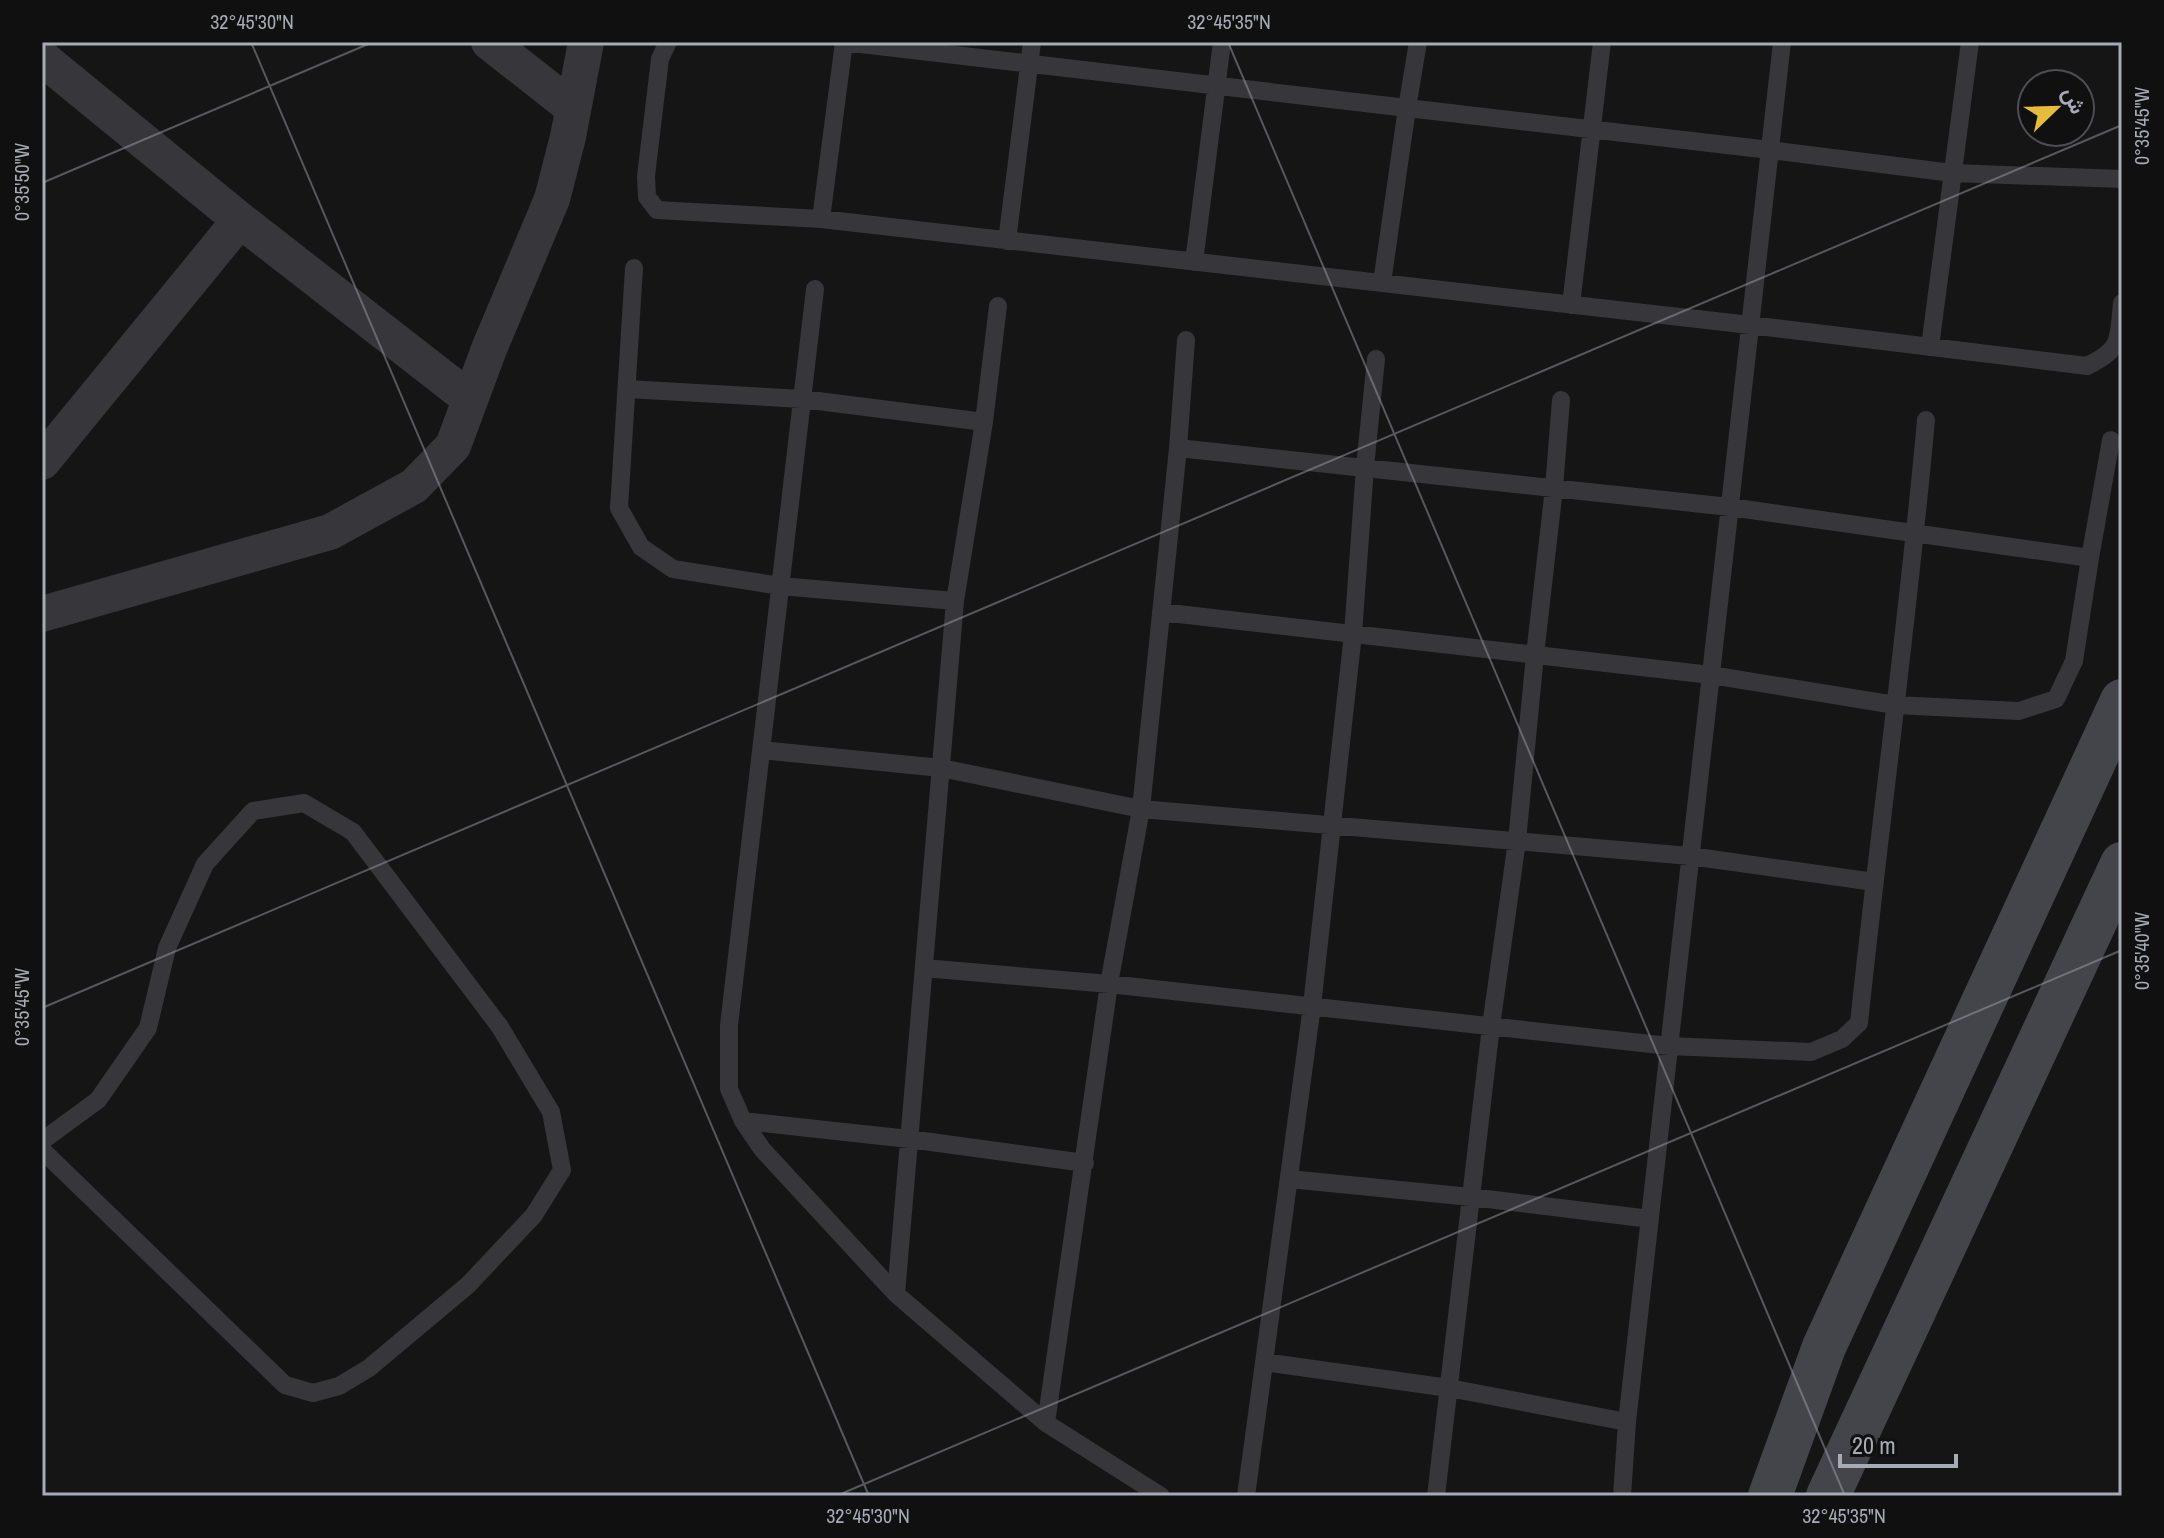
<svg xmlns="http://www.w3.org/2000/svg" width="2164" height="1538" viewBox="0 0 2164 1538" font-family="'Archivo Narrow',Vazirmatn,sans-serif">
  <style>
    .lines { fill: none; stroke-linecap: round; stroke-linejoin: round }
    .service { stroke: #36363b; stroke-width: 18 }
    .minor { stroke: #36363b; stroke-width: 36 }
    .secondary { stroke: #44454b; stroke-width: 44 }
    .ticks { fill: none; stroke: #a7abb6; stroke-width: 2; stroke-opacity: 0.45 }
    .neatline { fill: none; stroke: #a7abb6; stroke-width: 3 }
    .ticks-label { font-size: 20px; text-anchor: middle; fill: #a7abb6 }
  </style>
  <rect width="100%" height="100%" fill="#151516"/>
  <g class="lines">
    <!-- service -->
    <path class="service" d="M 668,42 L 660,59 L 646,176 L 647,197 L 657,210 L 821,219 L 1750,325 L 2087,366 C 2123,349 2118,339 2122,303
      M 844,42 L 1407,108 L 1418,42
      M 821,219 L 844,42
      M 1007,241 L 1032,42
      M 1194,262 L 1222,42
      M 634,268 L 619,508 L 641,547 L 673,569 L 780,586 L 955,601
      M 1382,283 L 1407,108 L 1770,150 L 1952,173 L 2122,179
      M 815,289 L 729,1025 L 729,1089 L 743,1121 L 762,1149 L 896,1294 L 1046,1423 L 1161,1496
      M 1571,305 L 1602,42
      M 1930,347 L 1970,42
      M 627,389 L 802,399 L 984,422
      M 1178,448 L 1730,507 L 2090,558
      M 1161,612 L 1711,675 L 1895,705 L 2019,711 L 2056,699 L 2074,661 L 2090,558 L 2111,440
      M 761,750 L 941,768 L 1141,809 L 1690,856 L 1874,882
      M 924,968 L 1109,984 L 1669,1046 L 1811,1052 L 1842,1039 L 1859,1023 C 1880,822 1908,621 1926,420
      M 743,1121 L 909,1139 L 1085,1163
      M 42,1141 L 98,1100 L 148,1028 L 167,948 L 205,864 L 253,811 L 304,803 L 353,832 L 500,1027 L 551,1112 L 562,1170 L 534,1215 L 468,1285 L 369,1368 L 339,1386 L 313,1393 L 285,1385 L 42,1150
      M 1289,1179 L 1471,1197 L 1650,1219
      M 896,1294 L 955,601 L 984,422 L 998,306
      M 1264,1362 L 1449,1388 L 1627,1422
      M 1046,1423 L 1109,984 L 1141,809 L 1178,448 L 1186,340
      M 1246,1496 L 1312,1006 L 1353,634 L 1365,467 L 1376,359
      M 1436,1496 L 1491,1026 L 1517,841 L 1535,655 L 1554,488 L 1561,400
      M 1622,1496 L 1627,1422 L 1782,42"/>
    <!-- minor -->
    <path class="minor" d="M 489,42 L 573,108
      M 42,58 L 240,220 L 470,399
      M 42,462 L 240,220
      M 42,614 L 330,532 L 414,486 L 453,446 L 489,349 L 552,199 L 568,137 L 586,42"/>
    <!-- secondary -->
    <path class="secondary" d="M 1770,1496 L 1824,1347 L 2122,701
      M 1828,1496 L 2122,864"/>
  </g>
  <!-- ticks -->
  <path class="ticks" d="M 251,42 L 869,1496M 1228,42 L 1845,1496M 42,183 L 373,42M 42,1008 L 2122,125M 836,1496 L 2122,950"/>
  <!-- border -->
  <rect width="2164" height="1538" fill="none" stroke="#101011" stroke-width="88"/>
  <!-- north arrow -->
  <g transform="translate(2056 108) rotate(67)"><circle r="38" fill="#101011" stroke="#4c4e53" stroke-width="2"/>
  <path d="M0-6L14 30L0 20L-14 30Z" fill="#e6bc3d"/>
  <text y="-12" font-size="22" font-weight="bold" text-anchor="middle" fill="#a7abb6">ش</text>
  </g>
  <!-- scale -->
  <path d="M1840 1454v12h116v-12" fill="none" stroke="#a7abb6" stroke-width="4"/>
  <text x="1852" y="1454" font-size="24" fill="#a7abb6" stroke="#101011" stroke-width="6" paint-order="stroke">20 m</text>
  <rect x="44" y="44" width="2076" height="1450" class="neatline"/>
  <g class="ticks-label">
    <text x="252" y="29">32°45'30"N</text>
    <text x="1229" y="29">32°45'35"N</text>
    <text transform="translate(2142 126) rotate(-90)" y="7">0°35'45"W</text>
    <text transform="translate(22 182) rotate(-90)" y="7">0°35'50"W</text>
    <text transform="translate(2142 951) rotate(-90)" y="7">0°35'40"W</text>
    <text transform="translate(22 1007) rotate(-90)" y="7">0°35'45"W</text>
    <text x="868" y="1523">32°45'30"N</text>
    <text x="1844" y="1523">32°45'35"N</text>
  </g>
</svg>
